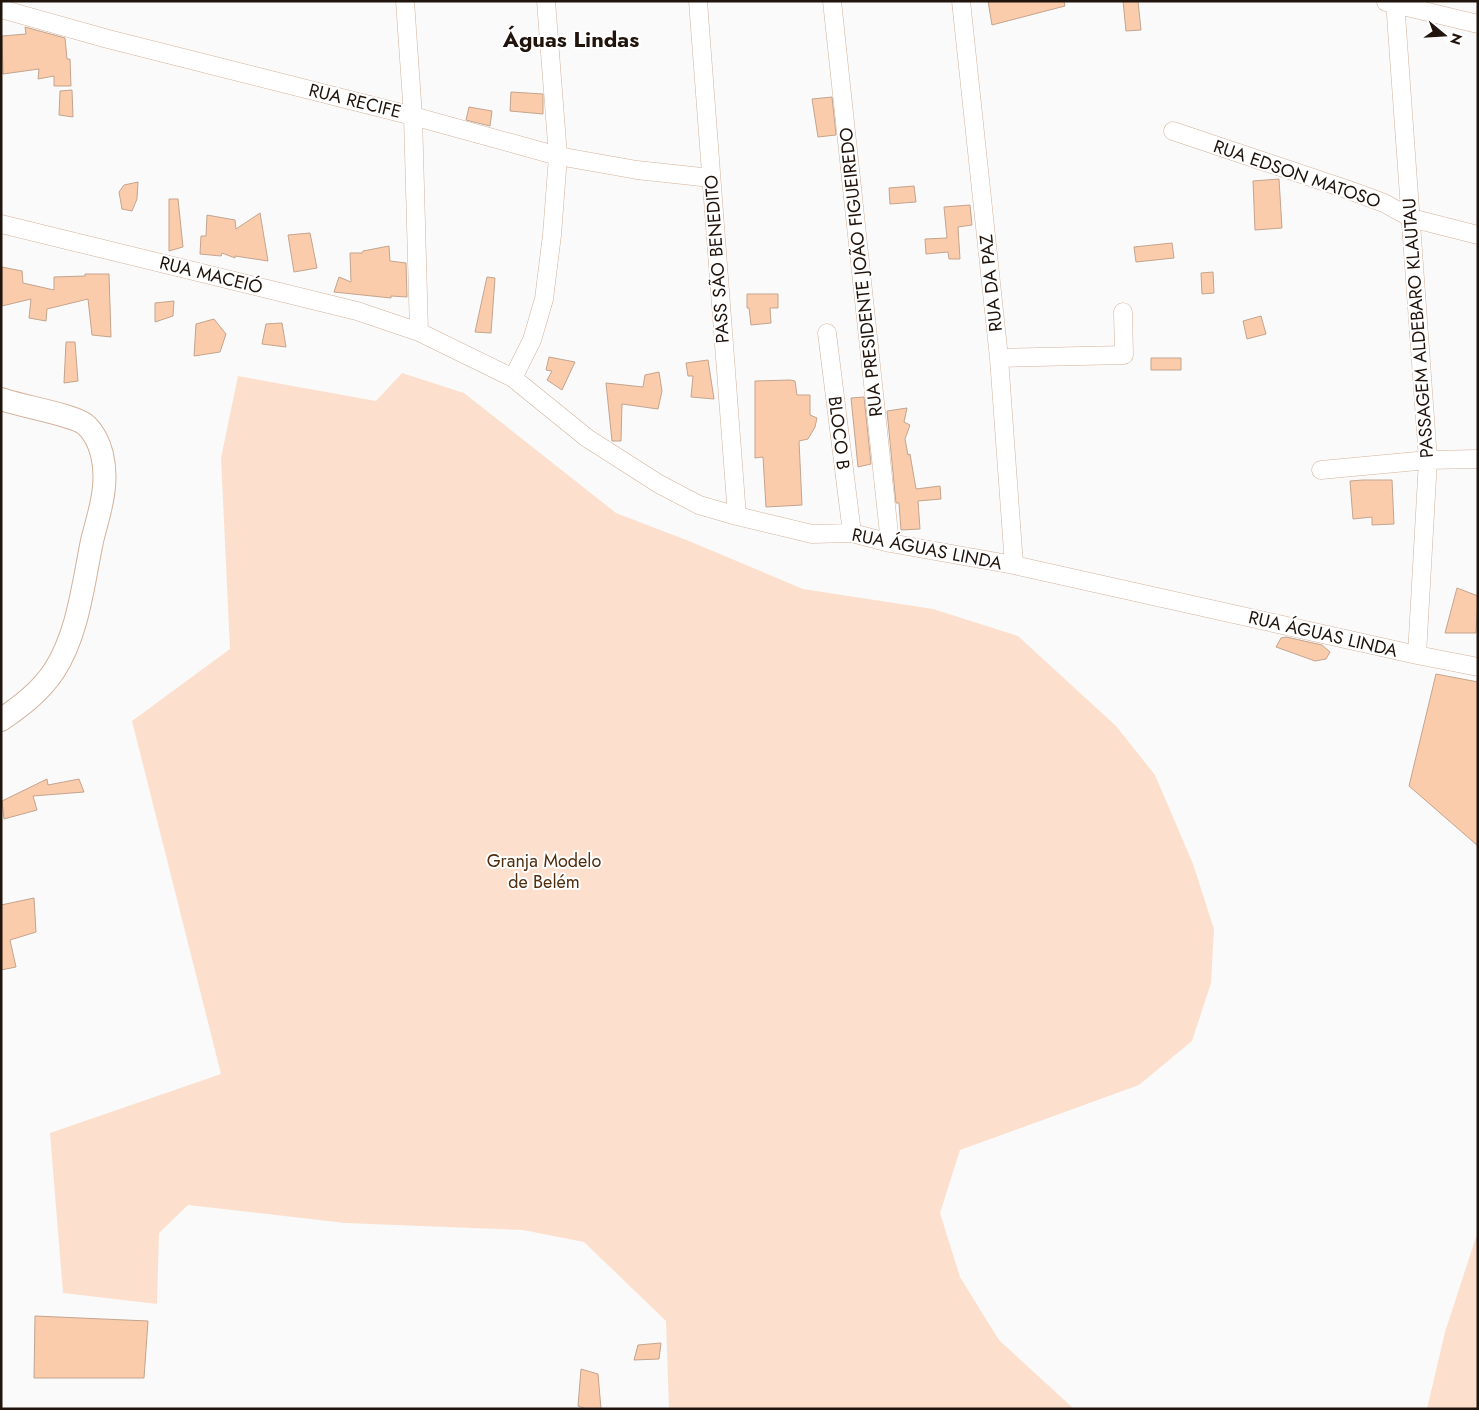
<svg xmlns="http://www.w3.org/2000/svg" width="1479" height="1410" viewBox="0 0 1479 1410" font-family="Jost,sans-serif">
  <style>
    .green { fill: #fce0cd }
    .building { fill: #faccac; stroke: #c4a48d }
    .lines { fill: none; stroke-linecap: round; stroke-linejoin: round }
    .minor-casing { stroke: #d3b29b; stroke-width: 19 }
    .tertiary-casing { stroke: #d3b29b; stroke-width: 24 }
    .minor { stroke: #fff; stroke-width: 18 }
    .tertiary { stroke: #fff; stroke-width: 22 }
    .labels { text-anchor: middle; stroke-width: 4; stroke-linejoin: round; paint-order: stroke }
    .street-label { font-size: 18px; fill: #20140c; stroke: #fff }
    .park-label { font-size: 18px; fill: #512d0e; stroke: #fff }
    .district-label { font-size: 22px; font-weight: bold; fill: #20140c; stroke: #fff }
  </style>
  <rect width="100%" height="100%" fill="#fafafa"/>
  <!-- green -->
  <path class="green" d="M 402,373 L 464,393 L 616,513 L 689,541 L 803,589 L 933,609 L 1018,636 L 1116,726 L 1155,775 L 1193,864 L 1214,929 L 1211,983 L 1192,1041 L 1139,1085 L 960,1150 L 940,1213 L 960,1277 L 999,1340 L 1074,1409 L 669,1409 L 666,1321 L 584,1242 L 523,1230 L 345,1223 L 188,1205 L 159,1233 L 157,1304 L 63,1293 L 50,1133 L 221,1074 L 132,721 L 230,649 L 221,458 L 238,376 L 376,401 Z
    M 1478,1231 L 1478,1409 L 1427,1409 L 1445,1332 Z"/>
  <!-- building -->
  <path class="building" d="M 988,1 L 1064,1 L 1065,6 L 992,25 Z
    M 1123,1 L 1138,1 L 1141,30 L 1126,31 Z
    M 25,27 L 65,38 L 67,59 L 70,59 L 71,86 L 54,86 L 54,76 L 38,79 L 39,69 L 3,74 L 2,36 L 26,34 Z
    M 72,90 L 73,117 L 59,115 L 60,91 Z
    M 511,92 L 543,94 L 543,114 L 510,111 Z
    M 832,97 L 836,135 L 818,137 L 812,99 Z
    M 469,107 L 492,111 L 490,126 L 466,120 Z
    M 1279,179 L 1282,228 L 1255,230 L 1253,181 Z
    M 138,182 L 137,199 L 132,211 L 122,209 L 119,192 L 124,185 Z
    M 914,186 L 916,202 L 890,204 L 889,188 Z
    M 169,199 L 178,199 L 183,247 L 169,251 Z
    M 970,205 L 972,225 L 958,227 L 960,259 L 949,259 L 948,252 L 926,254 L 925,239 L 947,238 L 944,207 Z
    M 260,213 L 268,261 L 235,256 L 235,258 L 222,253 L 221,256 L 200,254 L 201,236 L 206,236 L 207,215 L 235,220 L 236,229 Z
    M 310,233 L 317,268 L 294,272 L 288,235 Z
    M 1172,243 L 1174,258 L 1136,262 L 1134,247 Z
    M 389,246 L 390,261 L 406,263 L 407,297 L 391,296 L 391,298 L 334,292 L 339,277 L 351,282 L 350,253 L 362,253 L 363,251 Z
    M 2,267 L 22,271 L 23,283 L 54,290 L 54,277 L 85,276 L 85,274 L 109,274 L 111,337 L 92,335 L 88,299 L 47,309 L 46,321 L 29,318 L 31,299 L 2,306 Z
    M 1213,272 L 1214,293 L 1202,294 L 1201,273 Z
    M 487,277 L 495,278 L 491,333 L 475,332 Z
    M 747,294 L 778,294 L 778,308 L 770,308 L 771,323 L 751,325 L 749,308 L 747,308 Z
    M 174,301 L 173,316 L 155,322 L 155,303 Z
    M 1261,316 L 1266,334 L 1247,339 L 1243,321 Z
    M 214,319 L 226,334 L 220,352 L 194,356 L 196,324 Z
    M 282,323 L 286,347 L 262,344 L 266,324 Z
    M 66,342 L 75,342 L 78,381 L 64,383 Z
    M 549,357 L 575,362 L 562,390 L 547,380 L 552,371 L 546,370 Z
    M 1151,358 L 1181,358 L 1181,370 L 1151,370 Z
    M 708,360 L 714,399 L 691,397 L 693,376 L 688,376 L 686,363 Z
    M 659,372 L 662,391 L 658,409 L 622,404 L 621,441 L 612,441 L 606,383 L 643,387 L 645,375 Z
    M 790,380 L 795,381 L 797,395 L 810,395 L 810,415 L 817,418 L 815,427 L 808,439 L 799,441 L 802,505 L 766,507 L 763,457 L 755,458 L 755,381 Z
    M 864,397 L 871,464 L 858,467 L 851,398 Z
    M 907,408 L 904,422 L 910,425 L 905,439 L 908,455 L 910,454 L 916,489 L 940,486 L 941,499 L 918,501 L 920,529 L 901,530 L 899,503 L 896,503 L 887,411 Z
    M 1363,480 L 1392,480 L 1394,524 L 1372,525 L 1372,517 L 1353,519 L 1350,481 Z
    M 1457,588 L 1478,596 L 1476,633 L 1445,633 Z
    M 1286,637 L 1322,645 L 1330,652 L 1326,659 L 1315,661 L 1276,647 L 1281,638 Z
    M 1436,674 L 1478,682 L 1478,846 L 1409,786 Z
    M 47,779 L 48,785 L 79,779 L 84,792 L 33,796 L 37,810 L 4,819 L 2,801 Z
    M 34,898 L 36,932 L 10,940 L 16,967 L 1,970 L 1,905 Z
    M 35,1316 L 148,1321 L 144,1378 L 34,1378 Z
    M 661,1343 L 659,1359 L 634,1360 L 638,1345 Z
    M 581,1369 L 598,1374 L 601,1409 L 587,1409 L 578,1406 Z"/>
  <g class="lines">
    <defs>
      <path id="minor" d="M 405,1 L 413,116 L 419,332
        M 698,1 L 737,516
        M 832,1 L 890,543
        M 961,1 L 999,358 L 1014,565
        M 1395,1 L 1428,460 L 1417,655
        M 1386,2 L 1478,24
        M 1,9 L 108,39 L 413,116 L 558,156 L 637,170 L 711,178
        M 1173,131 L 1346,189 L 1384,203 L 1411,218 L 1478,235
        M 1,224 L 357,311 L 419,332 L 513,378 L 587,438 L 659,484 L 699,505 L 737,516 L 812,534 L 852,533 L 890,543 L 1014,565 L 1417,655 L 1478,667
        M 827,333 L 852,533
        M 999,358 L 1124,355 L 1123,312
        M 513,378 L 532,340 L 544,299 L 552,235 L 558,156 L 546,1
        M 1321,470 L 1428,460 L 1478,459"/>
      <path id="tertiary" d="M 1,399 C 19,406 77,415 87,426 C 102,441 106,466 104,486 C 103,504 96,524 92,541 C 83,585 78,634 54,671 C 40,692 21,706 1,720"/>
    </defs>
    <!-- minor casing -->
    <use href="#minor" class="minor-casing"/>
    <!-- tertiary casing -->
    <use href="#tertiary" class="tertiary-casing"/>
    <!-- minor -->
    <use href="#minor" class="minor"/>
    <!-- tertiary -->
    <use href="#tertiary" class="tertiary"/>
  </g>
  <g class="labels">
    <!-- street labels -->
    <g class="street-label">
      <text transform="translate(355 101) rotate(14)" y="6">RUA RECIFE</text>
      <text transform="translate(1297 174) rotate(19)" y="6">RUA EDSON MATOSO</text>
      <text transform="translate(717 259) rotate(-94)" y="6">PASS SÃO BENEDITO</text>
      <text transform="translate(861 272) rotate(-96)" y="6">RUA PRESIDENTE JOÃO FIGUEIREDO</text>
      <text transform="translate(211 275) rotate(14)" y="6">RUA MACEIÓ</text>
      <text transform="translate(991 283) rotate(-96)" y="6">RUA DA PAZ</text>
      <text transform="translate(1418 328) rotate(-94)" y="6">PASSAGEM ALDEBARO KLAUTAU</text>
      <text transform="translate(839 433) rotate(83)" y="6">BLOCO B</text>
      <text transform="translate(927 549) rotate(11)" y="6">RUA ÁGUAS LINDA</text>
      <text transform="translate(1323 634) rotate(13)" y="6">RUA ÁGUAS LINDA</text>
    </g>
    <!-- park labels -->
    <g class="park-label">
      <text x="544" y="867">Granja Modelo<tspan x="544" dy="21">de Belém</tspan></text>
    </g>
    <!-- district labels -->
    <g class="district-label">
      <text x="571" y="47">Águas Lindas</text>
    </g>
  </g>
  <!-- border -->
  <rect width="1479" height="1410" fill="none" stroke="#20140c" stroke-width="5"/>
  <!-- north arrow -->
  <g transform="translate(1444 35) rotate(108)" stroke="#ffffff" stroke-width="4" paint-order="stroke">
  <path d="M0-4L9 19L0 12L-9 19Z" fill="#20140c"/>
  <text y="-8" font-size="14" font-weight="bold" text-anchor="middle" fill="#20140c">N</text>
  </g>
</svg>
